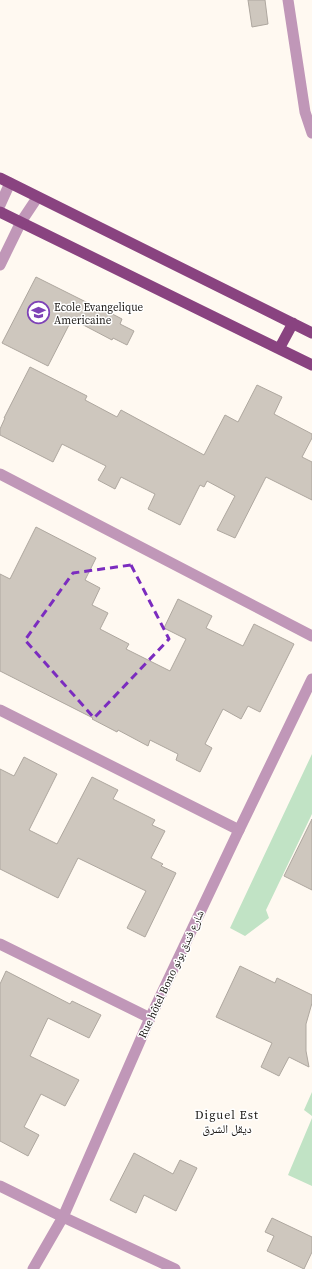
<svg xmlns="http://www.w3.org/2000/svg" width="312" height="1269" viewBox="0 0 312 1269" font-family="'Source Serif 4','Noto Naskh Arabic',serif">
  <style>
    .green { fill: #c1e3c5 }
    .building { fill: #cec7be; stroke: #aea79f }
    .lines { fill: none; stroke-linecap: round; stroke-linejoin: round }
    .service { stroke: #c097b8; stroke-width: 11 }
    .minor { stroke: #c097b8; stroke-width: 11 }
    .tertiary { stroke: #c097b8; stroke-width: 11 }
    .primary { stroke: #894380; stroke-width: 11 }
    .marked { fill: none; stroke: #7b2cbf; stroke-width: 3; stroke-dasharray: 8 5; stroke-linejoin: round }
    .labels { text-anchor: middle; stroke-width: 3; stroke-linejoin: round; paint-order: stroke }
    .poi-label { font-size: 11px; fill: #1d1a17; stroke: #fff; text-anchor: start }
    .street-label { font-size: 11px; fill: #1d1a17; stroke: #fff }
    .neighbourhood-label { font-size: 12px; letter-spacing: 1px; fill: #1d1a17; stroke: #fff }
  </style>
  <rect width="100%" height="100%" fill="#fff9f1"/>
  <!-- green -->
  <path class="green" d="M 312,754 L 312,814 L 266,910 L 269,918 L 245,936 L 230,928 Z
    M 312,1092 L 312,1116 L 304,1110 Z
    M 312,1118 L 312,1186 L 288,1175 Z"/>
  <!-- building -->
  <path class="building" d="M 248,0 L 265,0 L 268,24 L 252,27 Z
    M 36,277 L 92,305 L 93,304 L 122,319 L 120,324 L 134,331 L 127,345 L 113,338 L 112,340 L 72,319 L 48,366 L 2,343 Z
    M 30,367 L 87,396 L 85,400 L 117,417 L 121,410 L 204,455 L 225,415 L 238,422 L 257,385 L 282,397 L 274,414 L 312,434 L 312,438 L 302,457 L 312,462 L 312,500 L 266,477 L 235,538 L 217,530 L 235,496 L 207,481 L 204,487 L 200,485 L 180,525 L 148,509 L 155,494 L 121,477 L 115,489 L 98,480 L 106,466 L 62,444 L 53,462 L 0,435 L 0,429 L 5,418 L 4,418 Z
    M 36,527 L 96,558 L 85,580 L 100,588 L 92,605 L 108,613 L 100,629 L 129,644 L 126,649 L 170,671 L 186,639 L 164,628 L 178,599 L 212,616 L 206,628 L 243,646 L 254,624 L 294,644 L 260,712 L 248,706 L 241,719 L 223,709 L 205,744 L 212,748 L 200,772 L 176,760 L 178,754 L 150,740 L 148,746 L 118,730 L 117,732 L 92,719 L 93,718 L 0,671 L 0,574 L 10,579 Z
    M 24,757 L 57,774 L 29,830 L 57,844 L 92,777 L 118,790 L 113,799 L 155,820 L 152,825 L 165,831 L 151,858 L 163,864 L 161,866 L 176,873 L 145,937 L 127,928 L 146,891 L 78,858 L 58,898 L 0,869 L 0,769 L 14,776 Z
    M 312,819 L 312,890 L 284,876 Z
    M 240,966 L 275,983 L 277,978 L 312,995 L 312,1003 L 306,1024 L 306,1051 L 309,1067 L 289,1057 L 279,1076 L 261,1067 L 272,1043 L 216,1017 Z
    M 6,971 L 70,1004 L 72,1001 L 101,1015 L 89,1038 L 48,1018 L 30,1056 L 79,1080 L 65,1106 L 41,1094 L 24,1127 L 39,1135 L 28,1156 L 0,1141 L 0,984 Z
    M 134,1153 L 173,1174 L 180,1160 L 197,1168 L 176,1211 L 144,1195 L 136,1213 L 110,1200 Z
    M 272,1218 L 312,1237 L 312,1252 L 304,1269 L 267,1251 L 274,1236 L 265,1232 Z"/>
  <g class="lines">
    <!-- service -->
    <path class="service" d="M 288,0 L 305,112 L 312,133"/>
    <!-- minor -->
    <path class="minor" d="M 0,205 L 10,183
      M 0,265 L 21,222 L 37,198
      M 0,474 L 312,636
      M 0,710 L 239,830
      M 0,944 L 150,1018
      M 0,1186 L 63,1217"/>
    <!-- tertiary -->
    <path class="tertiary" d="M 63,1217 L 175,1269
      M 33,1269 L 63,1217 L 150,1018 L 239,830 L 312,679"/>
    <!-- primary -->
    <path class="primary" d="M 0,178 L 312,333
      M 0,212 L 312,365
      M 279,349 L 293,323"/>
  </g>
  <!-- marked area -->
  <path class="marked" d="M 131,565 L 169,639 L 94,718 L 25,640 L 73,573 Z"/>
  <!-- icons -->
  <defs>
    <symbol id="school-ring" viewBox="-11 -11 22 22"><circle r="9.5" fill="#fff" stroke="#7e42b7" stroke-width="1.5"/><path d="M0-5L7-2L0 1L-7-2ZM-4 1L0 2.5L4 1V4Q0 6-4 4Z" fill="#7e42b7"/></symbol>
  </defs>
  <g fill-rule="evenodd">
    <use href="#school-ring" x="26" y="300" width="25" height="25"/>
  </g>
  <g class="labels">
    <!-- poi labels -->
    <g class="poi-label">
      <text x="54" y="311">Ecole Evangelique<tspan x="54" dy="13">Americaine</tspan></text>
    </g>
    <!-- street labels -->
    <g class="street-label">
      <text transform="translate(171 974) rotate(-65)" y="4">Rue hôtel Bono شارع فندق بونو</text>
    </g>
    <!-- neighbourhood labels -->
    <g class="neighbourhood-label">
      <text x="227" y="1119">Diguel Est<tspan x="227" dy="14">ديقل الشرق</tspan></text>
    </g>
  </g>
</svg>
